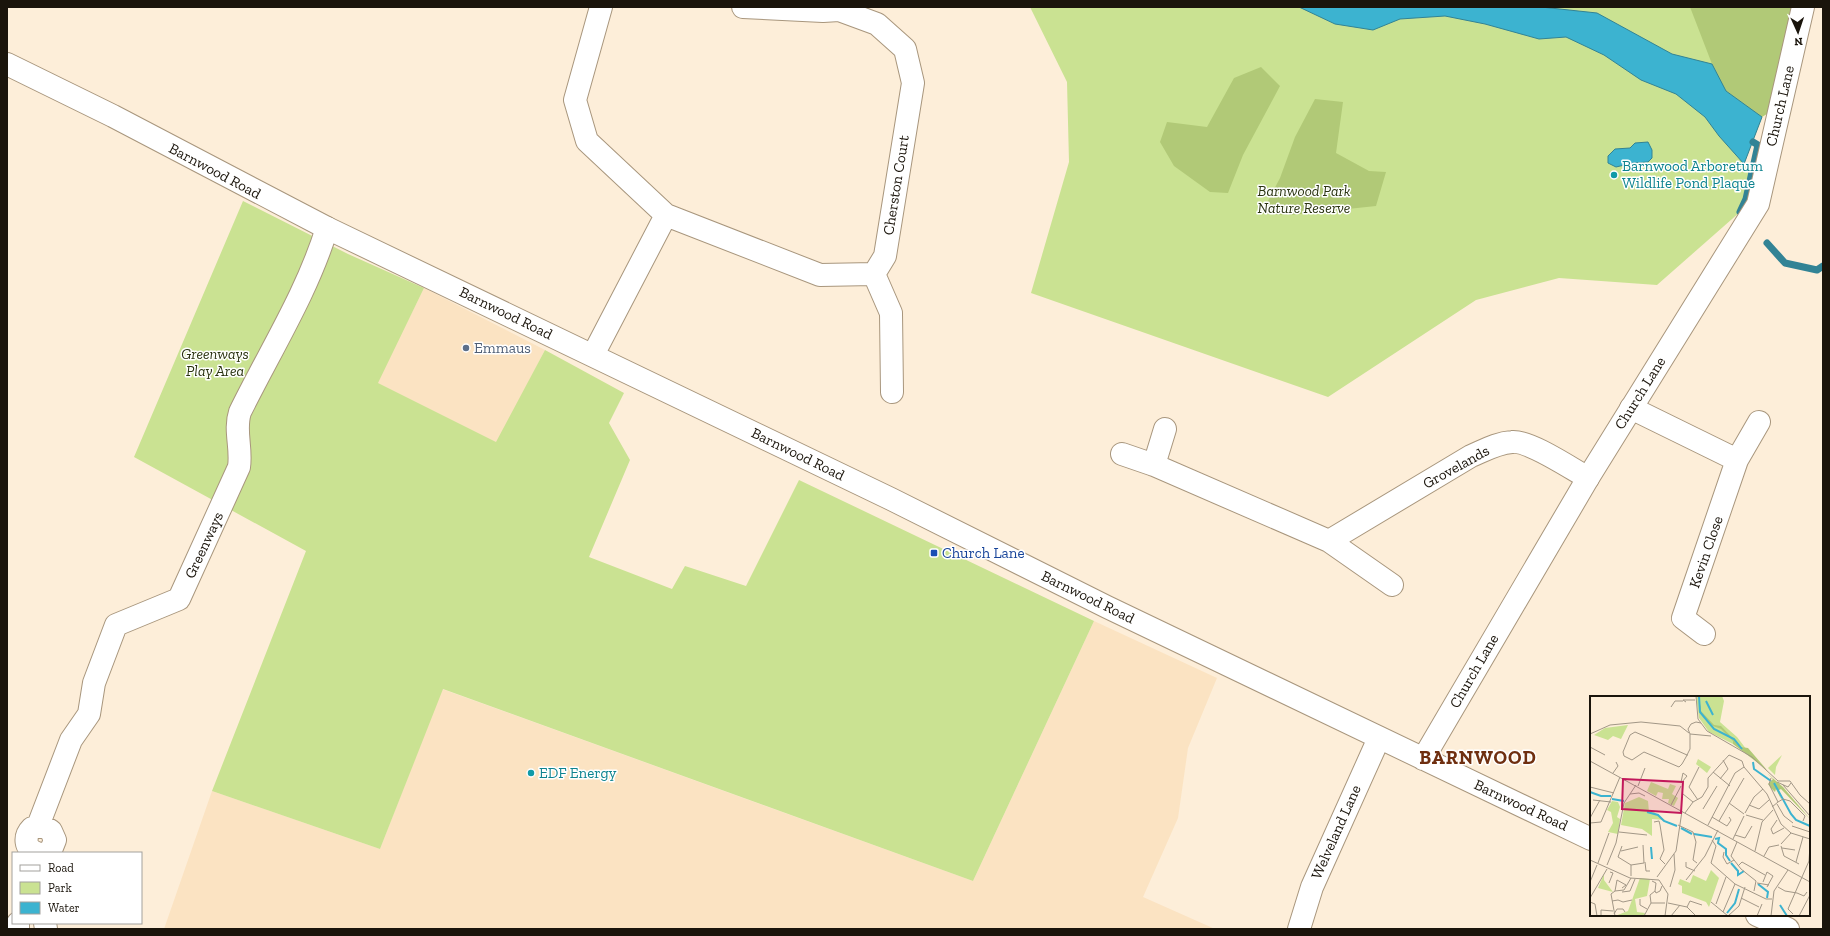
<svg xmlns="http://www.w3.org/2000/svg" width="1830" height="936" viewBox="0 0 1830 936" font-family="'Zilla Slab',serif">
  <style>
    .built { fill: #fbe3c2 }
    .green { fill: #cae292 }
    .forest { fill: #b1c977 }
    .water { fill: #3cb3d0; stroke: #328395 }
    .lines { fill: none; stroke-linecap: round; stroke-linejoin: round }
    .stream { stroke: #328395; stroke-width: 7 }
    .minor-casing { stroke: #a8967d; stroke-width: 24 }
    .tertiary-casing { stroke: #a8967d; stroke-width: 24 }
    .minor { stroke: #fff; stroke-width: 22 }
    .tertiary { stroke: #fff; stroke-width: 22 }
    .culture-dot { fill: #0f9aa8; stroke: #fff; stroke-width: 1.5 }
    .service-dot { fill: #5c6f8a; stroke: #fff; stroke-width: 1.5 }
    .transit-dot { fill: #1a4fb4; stroke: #fff; stroke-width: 1.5 }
    .labels { text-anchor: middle; stroke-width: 3; stroke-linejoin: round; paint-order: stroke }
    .street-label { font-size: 15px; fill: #1a140b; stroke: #fff }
    .culture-label { font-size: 15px; fill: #0d838f; stroke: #fff; text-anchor: start }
    .park-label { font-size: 15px; font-style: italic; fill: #2a3310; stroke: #fff }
    .service-label { font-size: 15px; fill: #4e5e75; stroke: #fff; text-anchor: start }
    .transit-label { font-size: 15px; fill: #164399; stroke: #fff; text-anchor: start }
    .district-label { font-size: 19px; font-weight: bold; letter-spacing: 1px; fill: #6f2f10; stroke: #fff }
    .inset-river { fill: none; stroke: #3cb3d0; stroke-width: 2 }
    .inset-road { fill: none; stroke: #a29787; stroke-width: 1 }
    .view { fill: #c2185b; fill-opacity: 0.15; stroke: #c2185b; stroke-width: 2 }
    .inset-edge { fill: none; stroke: #1a140b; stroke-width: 2 }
  </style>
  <rect width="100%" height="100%" fill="#fdeed9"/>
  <!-- built -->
  <path class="built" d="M 424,288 L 545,350 L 497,443 L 377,383 Z
    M 1094,621 L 1217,678 L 1188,748 L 1178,818 L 1143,897 L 1215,929 L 164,929 L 212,791 L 380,849 L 442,689 L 973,881 Z"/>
  <!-- green -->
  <path class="green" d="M 1030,7 L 1803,7 L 1780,105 L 1762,117 L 1744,164 L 1752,170 L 1740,212 L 1657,285 L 1559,278 L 1476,300 L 1328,397 L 1031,293 L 1069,162 L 1067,82 Z
    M 243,201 L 348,254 L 424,288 L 378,383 L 496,442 L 545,350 L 624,393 L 609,423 L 630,460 L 589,557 L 672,589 L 685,566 L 746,586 L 799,480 L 1094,621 L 973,881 L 443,689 L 380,849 L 212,791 L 306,551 L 134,457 Z"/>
  <!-- forest -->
  <path class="forest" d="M 1690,7 L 1803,7 L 1780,105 L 1762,117 L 1726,91 L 1712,64 Z
    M 1261,67 L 1280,86 L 1243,155 L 1228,193 L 1210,192 L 1174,166 L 1160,142 L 1167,122 L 1207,127 L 1234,78 Z
    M 1315,99 L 1343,102 L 1336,153 L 1369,171 L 1386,172 L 1376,206 L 1291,215 L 1261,214 L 1280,178 L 1295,137 Z"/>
  <!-- water -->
  <path class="water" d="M 1299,7 L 1541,7 L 1597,13 L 1672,54 L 1712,64 L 1726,91 L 1762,117 L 1744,164 L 1719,136 L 1705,117 L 1676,94 L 1641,80 L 1604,55 L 1566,37 L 1539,39 L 1485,24 L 1445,16 L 1400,19 L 1373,30 L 1335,24 Z
    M 1648,142 L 1652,150 L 1652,158 L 1648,162 L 1633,163 L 1616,167 L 1608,163 L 1608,156 L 1615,149 L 1630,148 L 1635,143 Z"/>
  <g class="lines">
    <!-- stream -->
    <path class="stream" d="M 1740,212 L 1746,199 L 1758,145 L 1753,142
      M 1767,243 L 1785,263 L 1817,270 L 1823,266"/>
    <defs>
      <path id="minor" d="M 601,7 L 575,100 L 587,141 L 666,215 L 820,275 L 874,274 L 885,256 L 913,83 L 905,49 L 877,24 L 839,10 L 823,11 L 743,7
        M 874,274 L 891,313 L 892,392
        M 593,355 L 666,215
        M 1631,408 L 1737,460
        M 1122,454 L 1154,465 L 1329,541 L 1471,456 C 1485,450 1497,443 1512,442 C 1529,440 1572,469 1588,478
        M 1154,465 L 1165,429
        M 1329,541 L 1392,585
        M 1704,634 L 1683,618 L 1737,460 L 1759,422
        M 38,826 L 71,740 L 89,714 L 94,683 L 116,625 L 179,599 L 239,467 C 242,448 234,430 240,412 C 270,351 307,293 327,228
        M 37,853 C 24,849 24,836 32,828 L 43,826 L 51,831 L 55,840 L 51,850 L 46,853
        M 45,923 L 46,929
        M 18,929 L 18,923
        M 1299,929 L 1312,887 L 1379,738"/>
      <path id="tertiary" d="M 7,64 L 113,116 L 327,228 L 891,499 L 1107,607 L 1591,839
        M 1423,759 L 1588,478 L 1758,204 L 1803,7
        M 1757,915 L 1788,929"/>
    </defs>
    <!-- minor casing -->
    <use href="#minor" class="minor-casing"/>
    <!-- tertiary casing -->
    <use href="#tertiary" class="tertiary-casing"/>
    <!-- minor -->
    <use href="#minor" class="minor"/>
    <!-- tertiary -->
    <use href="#tertiary" class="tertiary"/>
  </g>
  <!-- markers -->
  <g class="culture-dot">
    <circle cx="1614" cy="175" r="4"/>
    <circle cx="531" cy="773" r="4"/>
  </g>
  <circle class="service-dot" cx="466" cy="348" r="4"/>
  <rect class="transit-dot" x="930" y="549" width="8" height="8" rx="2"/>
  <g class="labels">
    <!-- street labels -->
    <g class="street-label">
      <text transform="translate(1780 106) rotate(-77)" y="5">Church Lane</text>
      <text transform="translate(215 171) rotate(28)" y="5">Barnwood Road</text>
      <text transform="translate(896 185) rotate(-81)" y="5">Cherston Court</text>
      <text transform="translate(506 313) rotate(26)" y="5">Barnwood Road</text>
      <text transform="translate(1640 393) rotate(-58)" y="5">Church Lane</text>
      <text transform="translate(798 454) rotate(26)" y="5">Barnwood Road</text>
      <text transform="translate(1456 467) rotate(-29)" y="5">Grovelands</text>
      <text transform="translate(204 545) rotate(-65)" y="5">Greenways</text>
      <text transform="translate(1706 552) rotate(-71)" y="5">Kevin Close</text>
      <text transform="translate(1088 597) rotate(26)" y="5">Barnwood Road</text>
      <text transform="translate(1474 671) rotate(-60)" y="5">Church Lane</text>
      <text transform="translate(1521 805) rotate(25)" y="5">Barnwood Road</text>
      <text transform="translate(1336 832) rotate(-66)" y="5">Welveland Lane</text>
    </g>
    <!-- culture labels -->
    <g class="culture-label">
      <text x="1622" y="171">Barnwood Arboretum<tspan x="1622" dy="17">Wildlife Pond Plaque</tspan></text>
      <text x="539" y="778">EDF Energy</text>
    </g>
    <!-- park labels -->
    <g class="park-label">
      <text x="1304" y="196">Barnwood Park<tspan x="1304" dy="17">Nature Reserve</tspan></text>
      <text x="215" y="359">Greenways<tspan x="215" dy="17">Play Area</tspan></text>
    </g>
    <!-- service labels -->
    <g class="service-label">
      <text x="474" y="353">Emmaus</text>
    </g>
    <!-- transit labels -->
    <g class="transit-label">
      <text x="942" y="558">Church Lane</text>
    </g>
    <!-- district labels -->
    <g class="district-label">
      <text x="1478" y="764">BARNWOOD</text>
    </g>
  </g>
  <!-- overview -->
  <g transform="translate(1590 696)">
    <rect width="220" height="220" fill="#fdeed9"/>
    <path d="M 106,0 L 132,0 L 134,5 L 130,26 L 147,41 L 160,58 L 144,45 L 143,48 L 119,36 L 109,22 ZM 38,29 L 31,43 L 23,40 L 18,44 L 4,39 L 15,32 ZM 192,59 L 186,71 L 185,79 L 178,72 ZM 108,63 L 121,71 L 117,77 L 106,68 ZM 61,86 L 78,93 L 80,88 L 86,90 L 82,98 L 88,102 L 84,110 L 78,107 L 79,103 L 72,103 L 73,97 L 68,96 L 66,100 L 57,95 ZM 49,101 L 58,105 L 59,116 L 64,116 L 75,124 L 62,123 L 62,140 L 52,133 L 31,129 L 35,107 ZM 22,105 L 28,106 L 30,111 L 27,121 L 30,123 L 28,138 L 18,136 L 23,127 L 21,116 L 17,114 ZM 121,174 L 129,182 L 119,211 L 116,206 L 92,197 L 92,190 L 88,188 L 90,183 L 100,187 L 103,179 L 116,185 ZM 14,178 L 14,184 L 23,196 L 8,192 ZM 50,182 L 60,183 L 57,200 L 45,203 L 47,216 L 55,217 L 54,220 L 25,220 L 38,215 Z" fill="#cae292"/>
    <path d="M 111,8 L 111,15 L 124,29 L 131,30 L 151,51 L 158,52 L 177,74 L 143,48 L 143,45 L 131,33 L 123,30 L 109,14 ZM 177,77 L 193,91 L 220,123 L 191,93 L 189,94 L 191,103 L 186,93 L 185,96 L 181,92 L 178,88 L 183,83 Z" fill="#b1c977"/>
    <path class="inset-river" d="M 109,0 L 110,16 L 124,33 L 144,43 L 152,53M 116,5 L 123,19M 163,66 L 164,73 L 181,85M 184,87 L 201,118 L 206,124 L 220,130M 0,96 L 11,100 L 21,100M 22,103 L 34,105M 57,116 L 68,119 L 74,125 L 87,130M 91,132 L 102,138M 104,138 L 122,141M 125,143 L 129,142 L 128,147 L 136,153 L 136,159 L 140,165M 61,151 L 62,163M 141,167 L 148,175 L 148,179 L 154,175M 168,188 L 178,196 L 177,202M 190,209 L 197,220M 137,217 L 145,207 L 149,193"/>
    <path class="inset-road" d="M 106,0 L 108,23 L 117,35 L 162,61 L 188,85 L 200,85 L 210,99 L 220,108M 96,6 L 93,4 L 105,4M 81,11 L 85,5 L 93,5M 111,27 L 106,26 L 101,28 L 98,33 L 100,38 L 121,40M 0,38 L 20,29 L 51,26 L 90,30 L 99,37M 0,51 L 15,59M 98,59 L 97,59 L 88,55 L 66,45 L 45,36 L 40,39 L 33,56 L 34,60 L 42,64 L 54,56 L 89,71 L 92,68 L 96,61 L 100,53 L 100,38M 0,65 L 220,186M 154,71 L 177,98 L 191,128 L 201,137 L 220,143M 123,76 L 140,90M 23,77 L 28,70 L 26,66M 118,82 L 139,59 L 152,65 L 154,71M 181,82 L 179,88 L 188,106 L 182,111M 130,83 L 138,73 L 133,64M 91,86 L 93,77 L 97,80 L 92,86M 187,86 L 198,91 L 201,87M 193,89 L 220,120M 48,90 L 55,72M 0,91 L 24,97M 40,98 L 49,97 L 55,100M 93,98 L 103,106M 3,104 L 21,106M 108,104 L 99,91 L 109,71M 188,106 L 193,103 L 200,105 L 215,120 L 213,125M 139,107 L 154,118M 187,108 L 194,120 L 203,127M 81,109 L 91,90M 159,109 L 169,113 L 179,104M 113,113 L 127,90M 95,117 L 103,106 L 112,101 L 118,91 L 118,82M 155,117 L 164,101 L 173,93M 156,119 L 173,124M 122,121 L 137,130 L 141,124 L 139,121M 0,122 L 10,104M 129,125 L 154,82M 64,126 L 69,125 L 70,129 L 74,154 L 70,163 L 75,168M 0,127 L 11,126 L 30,81M 88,129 L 103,136 L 106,146 L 103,164 L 107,167M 118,129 L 145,77 L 154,71M 202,130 L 220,136M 29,136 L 57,139M 183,138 L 181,133 L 187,124M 183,138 L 194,132M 145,139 L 155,142 L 162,130M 143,143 L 154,120M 122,144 L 126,150 L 121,167 L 145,188 L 176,203 L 182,203M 147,146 L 141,160 L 151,173 L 166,185 L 164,195M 191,148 L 201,137M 32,150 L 28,161 L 41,169 L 41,180M 191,150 L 194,160 L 209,168M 192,152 L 205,154M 31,155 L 48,151M 165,155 L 172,126 L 183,114M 134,156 L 133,161 L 137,168 L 144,164M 174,160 L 179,151 L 189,149M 0,164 L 40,182 L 69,184 L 78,198 L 75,220M 55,166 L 56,175 L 60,175M 96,166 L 96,171 L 105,175M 206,166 L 213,141M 8,167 L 19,137M 17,169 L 26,147 L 34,107 L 46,89M 41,169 L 54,167 L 53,149M 148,170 L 152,166 L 175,179M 67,181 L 86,155 L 92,115M 96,184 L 115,160 L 128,134M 62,185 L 66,187 L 65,195 L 60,199 L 61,207 L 75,207M 0,186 L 7,169M 173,186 L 177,176 L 183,180 L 177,191M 19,187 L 23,177 L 20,176M 167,187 L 179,189M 80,191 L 85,174 L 84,158M 188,191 L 195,195 L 207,197M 25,195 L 27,184 L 36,189 L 32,192M 65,195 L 66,197 L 70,195 L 72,190M 32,196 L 40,195 L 45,183M 207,197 L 214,200 L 217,196M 0,202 L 17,173M 151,202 L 169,211M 50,203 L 50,209 L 57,213M 22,205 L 28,204 L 33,206 L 42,204M 0,206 L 5,208 L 7,220M 121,206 L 138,220M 78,207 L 97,211 L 106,220M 126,208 L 136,181M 97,211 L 100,205 L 112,209M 133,216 L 145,188M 24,218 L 27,213 L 33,213 L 35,216M 203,218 L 198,213 L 219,165 L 220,149M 11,220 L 11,214 L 23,215M 25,220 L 21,198 L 25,195 L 34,194 L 41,182M 54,220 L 61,207M 81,220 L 90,209M 138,220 L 149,210 L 155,191M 167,220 L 172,208M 181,220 L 184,195 L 198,174M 209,220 L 220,199"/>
    <path class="view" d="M 33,83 L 93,86 L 91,117 L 32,113 Z"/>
    <rect width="220" height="220" class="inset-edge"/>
  </g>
  <!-- border -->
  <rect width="1830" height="936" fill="none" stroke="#1a140b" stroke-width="16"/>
  <!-- legend -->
  <rect x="12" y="852" width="130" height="72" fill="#ffffff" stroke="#a3a19d"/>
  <rect x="20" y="865" width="20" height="6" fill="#ffffff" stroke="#a3a19d"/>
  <text x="48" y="872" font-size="12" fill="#1a140b">Road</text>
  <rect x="20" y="882" width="20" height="12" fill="#cae292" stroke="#a3a19d"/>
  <text x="48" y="892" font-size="12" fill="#1a140b">Park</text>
  <rect x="20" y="902" width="20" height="12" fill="#3cb3d0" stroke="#a3a19d"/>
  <text x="48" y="912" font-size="12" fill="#1a140b">Water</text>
  <!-- north arrow -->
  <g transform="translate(1798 32) rotate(177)" stroke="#ffffff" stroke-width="3" paint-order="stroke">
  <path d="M0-3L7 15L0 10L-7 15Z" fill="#1a140b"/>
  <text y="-6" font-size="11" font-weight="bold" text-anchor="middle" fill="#1a140b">N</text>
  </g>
</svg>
